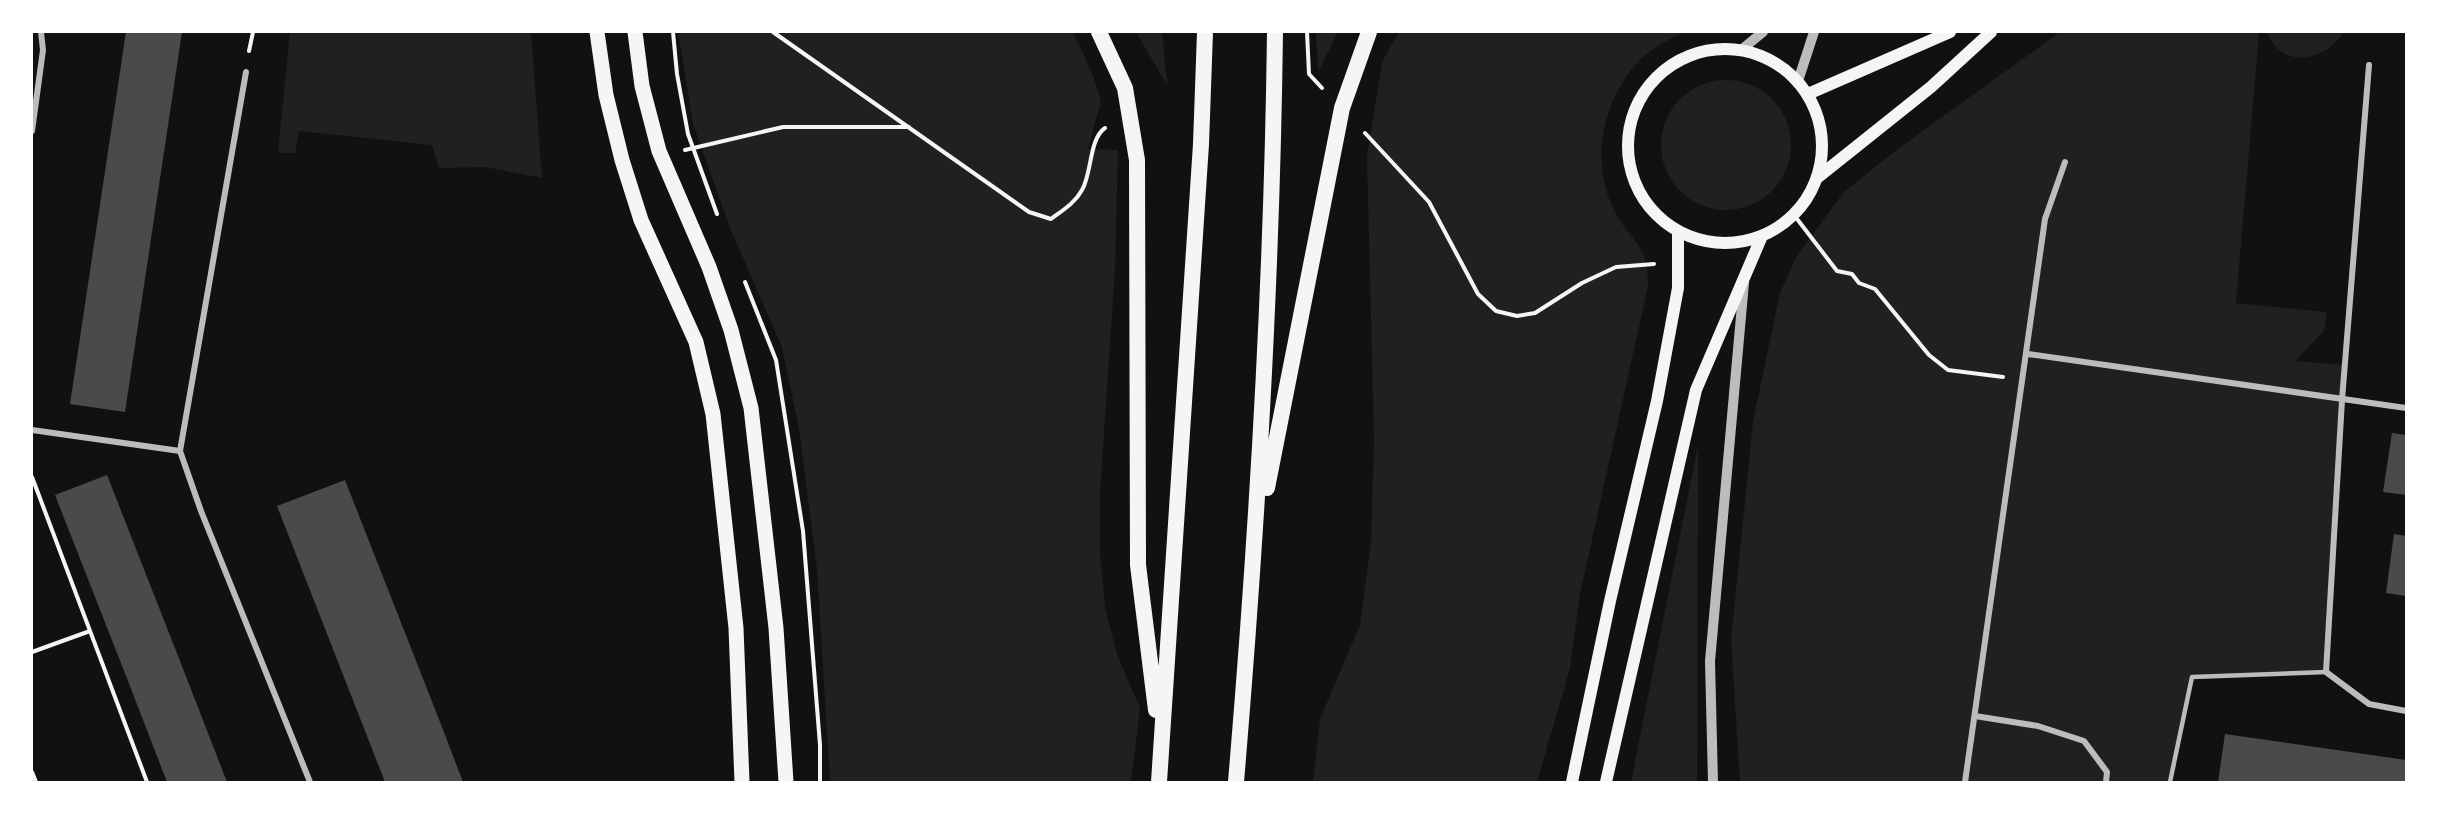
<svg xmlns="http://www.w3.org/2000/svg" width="2438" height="814" viewBox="0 0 2438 814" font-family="'Open Sans',sans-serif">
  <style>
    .green { fill: #202020 }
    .building { fill: #4a4a4a }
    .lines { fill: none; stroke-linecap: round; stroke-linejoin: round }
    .path { stroke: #f5f5f5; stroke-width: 4 }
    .service { stroke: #bcbcbc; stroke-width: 4.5 }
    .minor { stroke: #bcbcbc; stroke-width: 6 }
    .tertiary { stroke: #bcbcbc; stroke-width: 10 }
    .secondary { stroke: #f5f5f5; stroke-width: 12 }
    .primary { stroke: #f5f5f5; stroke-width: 15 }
    .trunk { stroke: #f5f5f5; stroke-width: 16 }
  </style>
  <rect width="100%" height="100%" fill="#111"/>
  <!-- green -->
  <path class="green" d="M 290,32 L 531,32 L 542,178 L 485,167 L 439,168 L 432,145 L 299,131 L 295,153 L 278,153 Z
    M 678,32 L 1073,32 L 1093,75 L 1101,101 L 1088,149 L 1118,150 L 1115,269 L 1100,493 L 1100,553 L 1105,608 L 1118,657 L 1140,708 L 1131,782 L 830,782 L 817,569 L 799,429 L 782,347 L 730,228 L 693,124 Z
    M 1136,32 L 1162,32 L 1167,85 Z
    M 1316,32 L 1338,32 L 1318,72 Z
    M 1399,32 L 1684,32 C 1668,40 1651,48 1638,62 C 1603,100 1590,160 1613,208 C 1630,243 1648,241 1648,286 L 1580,594 L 1570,668 L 1537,782 L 1313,782 L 1320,719 L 1360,625 L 1371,542 L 1374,440 L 1367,156 L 1382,62 Z
    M 2060,32 L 2259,32 L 2236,303 L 2327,312 L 2324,331 L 2295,361 L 2345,365 L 2326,672 L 2192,677 L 2170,782 L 1740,782 L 1731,640 L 1753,421 L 1780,293 L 1796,257 L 1843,193 L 1895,151 Z
    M 2267,32 L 2344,32 C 2326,61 2282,71 2267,32 Z
    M1661 145a65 65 0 1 1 130 0a65 65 0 1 1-130 0Z
    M 1698,446 L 1697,782 L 1631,782 Z"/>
  <!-- building -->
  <path class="building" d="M 126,32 L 182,32 L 125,412 L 70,404 Z
    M 2392,433 L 2406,435 L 2406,495 L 2383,492 Z
    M 107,475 L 180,661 L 227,782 L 167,782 L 128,681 L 55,495 Z
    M 345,480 L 442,727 L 463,782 L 385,782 L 277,506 Z
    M 2394,534 L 2406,536 L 2406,596 L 2386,593 Z
    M 2225,734 L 2406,760 L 2406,782 L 2218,782 Z"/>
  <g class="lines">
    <!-- path -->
    <path class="path" d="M 673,32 L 677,74 L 688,134 L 717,214
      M 773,32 L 1029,212 L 1051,219 C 1063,210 1075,203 1082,190 C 1092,173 1089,139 1105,128
      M 1307,32 L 1309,74 L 1322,88
      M 249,51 L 253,32
      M 1365,133 L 1429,202 L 1478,294 L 1496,311 L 1517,316 L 1535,313 L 1582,283 L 1616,267 L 1654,264
      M 685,150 L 783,127 L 909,127
      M 1794,215 L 1837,271 L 1852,274 L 1859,283 L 1875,289 L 1929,355 L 1948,370 L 2003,377
      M 745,282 L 776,360 L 803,531 L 820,745 L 820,782
      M 32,477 L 147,782
      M 32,652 L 90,631
      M 32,772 L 36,782"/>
    <!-- service -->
    <path class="service" d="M 2170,782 L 2192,677 L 2326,672"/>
    <!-- minor -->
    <path class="minor" d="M 2369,65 L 2342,400 L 2326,672 L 2369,704 L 2406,711
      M 246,72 L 180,451 L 201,511 L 310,782
      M 32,131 L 43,50 L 41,32
      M 2028,354 L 2406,408
      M 32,430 L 180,451
      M 1975,716 L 2038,726 L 2084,741 L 2107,772 L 2106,782
      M 1965,782 L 2045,219 L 2065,162"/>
    <!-- tertiary -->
    <path class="tertiary" d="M 1741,50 L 1763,32
      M 1798,81 L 1814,32
      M 1713,782 L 1710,661 L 1744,283"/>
    <!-- secondary -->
    <path class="secondary" d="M1628 146a97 97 0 1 1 194 0a97 97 0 1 1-194 0Z
      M 1808,94 L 1950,32
      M 1817,178 L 1931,87 L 1991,32
      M 1572,782 L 1610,601 L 1657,401 L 1678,288 L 1678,231
      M 1606,782 L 1696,390 L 1762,236"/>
    <!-- primary -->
    <path class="primary" d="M 597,32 L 606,95 L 622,160 L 641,220 L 696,342 L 713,414 L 736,628 L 742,782
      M 635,32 L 642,86 L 659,151 L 709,267 L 731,330 L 751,408 L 776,628 L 786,782"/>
    <!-- trunk -->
    <path class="trunk" d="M 1099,32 L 1125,88 L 1137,160 L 1138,565 L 1156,710
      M 1267,488 L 1342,108 L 1369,32
      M 1159,782 L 1201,144 L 1205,32
      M 1236,782 C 1257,533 1272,282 1275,32"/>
  </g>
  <!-- border -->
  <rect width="2438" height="814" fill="none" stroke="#ffffff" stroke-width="66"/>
</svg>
